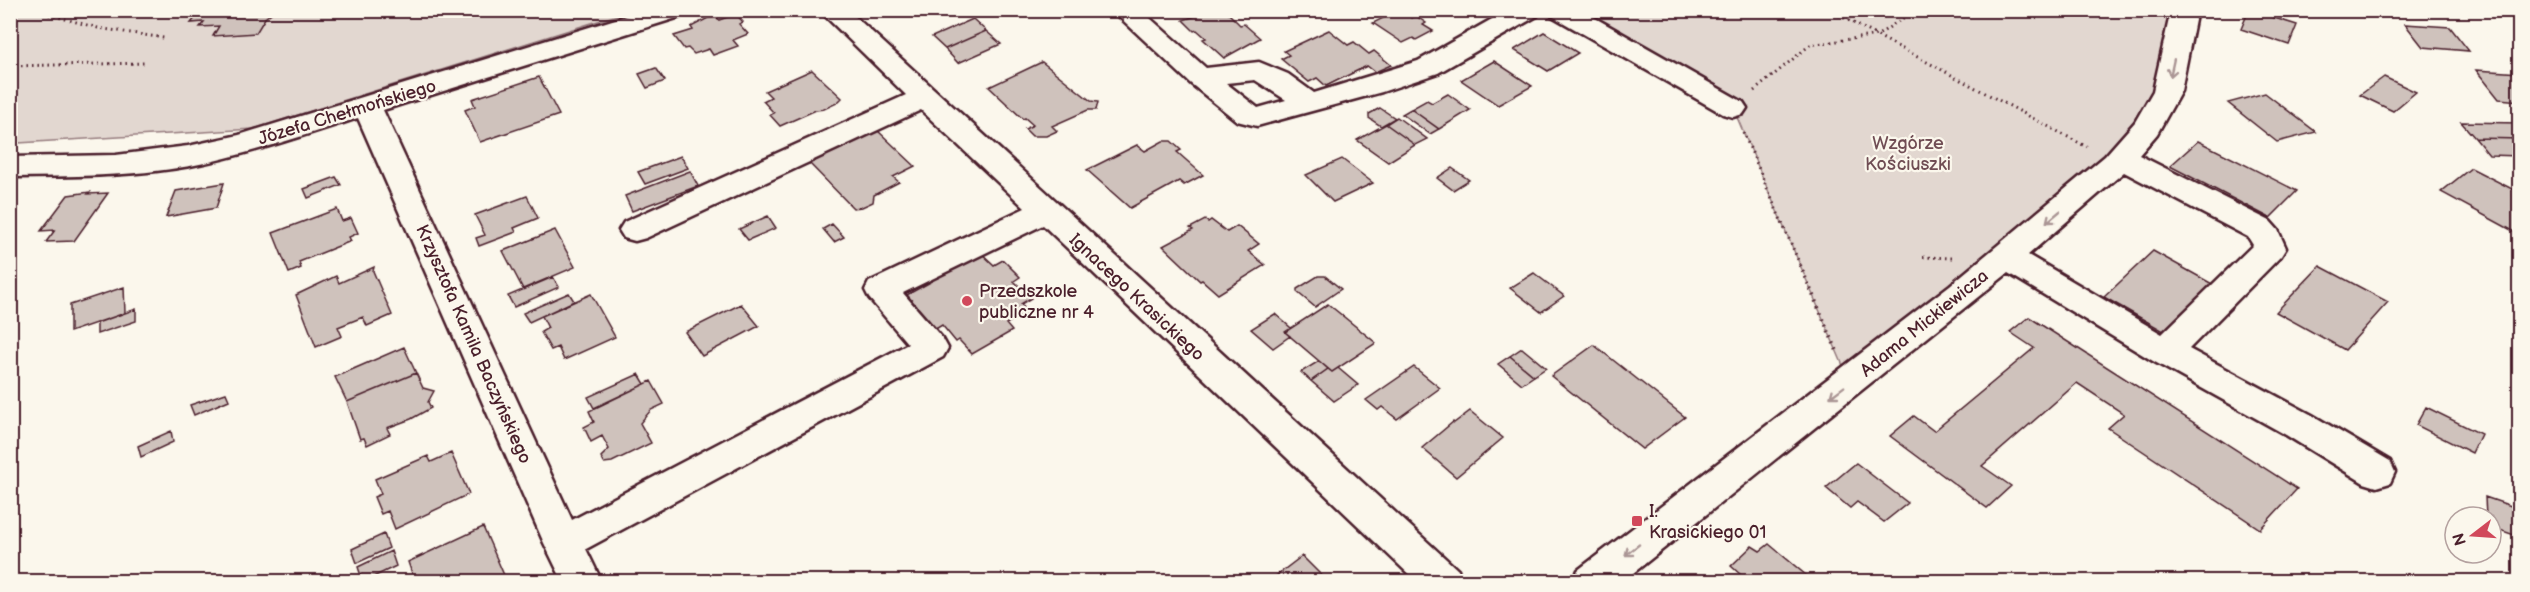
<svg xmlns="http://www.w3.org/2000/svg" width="2530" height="592" viewBox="0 0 2530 592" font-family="'Balsamiq Sans',sans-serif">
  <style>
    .green { fill: #e2d7d0; stroke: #967b7e; stroke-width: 1.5 }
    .building { fill: #cfc2bc; stroke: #4a1f2b; stroke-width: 1.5 }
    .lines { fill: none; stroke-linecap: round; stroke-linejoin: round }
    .minor-casing { stroke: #4a1f2b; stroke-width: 5 }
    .path-far1 { stroke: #4a1f2b; stroke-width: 3; stroke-dasharray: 1.5 4; stroke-linecap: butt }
    .path { stroke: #4a1f2b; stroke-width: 4; stroke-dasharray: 1.5 5; stroke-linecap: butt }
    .minor { fill: #fbf7ec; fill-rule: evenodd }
    .oneway { stroke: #ab9695 }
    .poi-dot { fill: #d1495b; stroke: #fbf7ec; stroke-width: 2 }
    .labels { text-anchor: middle; stroke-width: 4.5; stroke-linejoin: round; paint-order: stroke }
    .street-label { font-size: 18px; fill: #4a1f2b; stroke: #fbf7ec }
    .park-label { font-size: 18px; fill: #704d54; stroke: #fbf7ec }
    .poi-label { font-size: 18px; fill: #4a1f2b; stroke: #fbf7ec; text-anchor: start }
  </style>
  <rect width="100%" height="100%" fill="#fbf7ec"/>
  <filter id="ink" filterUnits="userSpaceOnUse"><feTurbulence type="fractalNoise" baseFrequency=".0167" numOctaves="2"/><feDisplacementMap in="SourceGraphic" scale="12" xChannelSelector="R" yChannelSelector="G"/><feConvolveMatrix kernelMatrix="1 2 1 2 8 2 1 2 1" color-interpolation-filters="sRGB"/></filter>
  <g filter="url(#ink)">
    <!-- green -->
    <path class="green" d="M 11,11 L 630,11 L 253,129 L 18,143 L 11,143 Z
      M 1561,11 L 2184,11 L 2147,127 L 1850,382 L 1733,108 Z"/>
    <!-- building -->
    <path class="building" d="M 202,10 L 275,10 L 265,18 L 256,33 L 213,36 L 219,26 L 200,27 L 204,22 L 191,23 Z
      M 1214,10 L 1225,10 L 1240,25 L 1244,24 L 1260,38 L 1224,58 L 1203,39 L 1206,38 L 1197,30 L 1194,31 L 1183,20 Z
      M 1399,10 L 1412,18 L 1416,16 L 1426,23 L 1423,25 L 1433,31 L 1416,40 L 1413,38 L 1403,43 L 1373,23 Z
      M 2249,10 L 2297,25 L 2289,45 L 2241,29 Z
      M 736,14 L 743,22 L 739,24 L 748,34 L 733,40 L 738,46 L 713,55 L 709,49 L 694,54 L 688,48 L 684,49 L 674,36 L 693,30 L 691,27 L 708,18 L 717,17 L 719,20 Z
      M 973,19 L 986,31 L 945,49 L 932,37 Z
      M 2405,24 L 2450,27 L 2469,51 L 2423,47 Z
      M 1329,30 L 1348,45 L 1354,42 L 1369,54 L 1374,51 L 1391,65 L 1375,72 L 1367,66 L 1326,86 L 1317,78 L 1309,82 L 1281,59 L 1289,55 L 1284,51 Z
      M 986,31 L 1001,44 L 958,63 L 945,49 Z
      M 1544,32 L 1578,53 L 1548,71 L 1514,50 Z
      M 1494,61 L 1532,86 L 1498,105 L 1461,80 Z
      M 1042,62 L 1091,101 L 1098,102 L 1096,110 L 1088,110 L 1052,126 L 1057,131 L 1046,136 L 1032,136 L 1025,129 L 1033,125 L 1025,118 L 1023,119 L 989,87 Z
      M 656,68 L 665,81 L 647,88 L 639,74 Z
      M 812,70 L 842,98 L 837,103 L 824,109 L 816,110 L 780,126 L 770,115 L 774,113 L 763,101 L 771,97 L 765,91 Z
      M 2476,70 L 2520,73 L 2520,101 L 2499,99 Z
      M 539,77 L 559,115 L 480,142 L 465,110 L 475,106 L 472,99 Z
      M 2384,77 L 2416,92 L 2393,111 L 2360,95 Z
      M 2265,93 L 2316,132 L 2277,142 L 2228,103 Z
      M 1448,94 L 1470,110 L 1439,129 L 1411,109 L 1427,100 L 1432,103 Z
      M 1380,108 L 1395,118 L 1381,126 L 1369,118 L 1369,114 Z
      M 1411,109 L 1439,129 L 1430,134 L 1402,114 Z
      M 1397,117 L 1427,139 L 1415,145 L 1386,124 Z
      M 2461,122 L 2520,123 L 2520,139 L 2475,138 Z
      M 1386,124 L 1415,145 L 1388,162 L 1357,140 Z
      M 877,130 L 915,166 L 893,177 L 899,182 L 874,195 L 873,202 L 862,207 L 853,208 L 809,163 Z
      M 2475,138 L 2520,139 L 2520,156 L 2489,155 Z
      M 1163,141 L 1171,141 L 1181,150 L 1177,152 L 1203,175 L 1184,185 L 1179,181 L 1130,208 L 1087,170 L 1137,145 L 1145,151 Z
      M 2198,141 L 2297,191 L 2270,218 L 2170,166 Z
      M 681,156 L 688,168 L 645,184 L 638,172 Z
      M 1342,159 L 1373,183 L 1333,202 L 1306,175 Z
      M 1452,168 L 1469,180 L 1453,190 L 1437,178 Z
      M 2471,168 L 2520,193 L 2520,228 L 2515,232 L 2441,192 Z
      M 690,171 L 698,186 L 632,211 L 625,196 Z
      M 336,177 L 341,185 L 308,198 L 304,189 Z
      M 224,183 L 216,208 L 166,217 L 176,191 Z
      M 90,192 L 88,194 L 108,193 L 74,241 L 46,242 L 55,230 L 41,231 L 68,195 Z
      M 527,196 L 538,218 L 514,228 L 516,232 L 479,246 L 476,238 L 485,235 L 475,215 Z
      M 337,209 L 342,221 L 351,218 L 358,233 L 349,237 L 351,241 L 299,262 L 301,268 L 289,273 L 273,233 Z
      M 768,216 L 776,228 L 748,240 L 739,229 Z
      M 1205,220 L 1208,222 L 1211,220 L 1227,232 L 1237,226 L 1259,244 L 1248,251 L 1265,265 L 1218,294 L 1202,280 L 1200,281 L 1163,246 L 1193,230 L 1190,228 Z
      M 832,224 L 844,237 L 834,242 L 823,229 Z
      M 555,230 L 575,267 L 523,289 L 503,251 Z
      M 978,250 L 994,265 L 1003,260 L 1020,277 L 1014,281 L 1031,298 L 1021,304 L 1028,311 L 1006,324 L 1012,331 L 972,354 L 959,340 L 956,342 L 942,325 L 934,330 L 903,297 L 929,283 L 924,279 Z
      M 2153,251 L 2214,285 L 2167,333 L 2104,297 Z
      M 2320,266 L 2388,302 L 2345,350 L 2276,312 Z
      M 374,267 L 373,271 L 392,315 L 367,326 L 363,317 L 338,327 L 342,336 L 316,347 L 296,295 L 336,276 L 339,283 Z
      M 1534,273 L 1564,296 L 1541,312 L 1510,288 Z
      M 1318,276 L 1325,276 L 1341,289 L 1315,307 L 1297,292 L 1297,289 Z
      M 553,277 L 559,287 L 514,307 L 508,296 Z
      M 124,287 L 125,313 L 70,332 L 70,305 Z
      M 569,293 L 574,301 L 529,322 L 523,313 Z
      M 591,294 L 615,337 L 564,360 L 558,347 L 551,350 L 541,332 L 548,328 L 542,316 Z
      M 741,304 L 759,326 L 702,356 L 685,332 Z
      M 1328,304 L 1376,343 L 1332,372 L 1285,332 Z
      M 136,309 L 136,321 L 97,334 L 97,323 Z
      M 1275,314 L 1291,328 L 1285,332 L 1290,336 L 1273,348 L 1251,329 Z
      M 2029,317 L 2297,489 L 2260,529 L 2108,428 L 2124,414 L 2077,383 L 1982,466 L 2011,486 L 1987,508 L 1890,436 L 1914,416 L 1934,431 L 2034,348 L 2010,332 Z
      M 1594,345 L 1685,417 L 1642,449 L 1551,376 Z
      M 404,347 L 416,373 L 347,402 L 335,377 Z
      M 1522,348 L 1546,368 L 1534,376 L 1510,356 Z
      M 1510,356 L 1534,376 L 1522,384 L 1498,364 Z
      M 1319,361 L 1328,369 L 1311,381 L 1301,372 Z
      M 1414,367 L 1440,388 L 1397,419 L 1382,407 L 1378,410 L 1366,400 Z
      M 1338,368 L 1358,385 L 1334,401 L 1311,381 L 1328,369 L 1332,372 Z
      M 416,373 L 423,388 L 434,391 L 428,402 L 431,408 L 411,419 L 387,428 L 390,434 L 367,445 L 364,438 L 360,439 L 347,402 Z
      M 639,374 L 645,384 L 594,408 L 588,397 Z
      M 651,381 L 664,404 L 651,410 L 640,423 L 651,443 L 612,462 L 604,463 L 601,457 L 609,449 L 602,436 L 591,442 L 584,427 L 594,422 L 589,411 Z
      M 226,393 L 229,400 L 194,415 L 190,405 Z
      M 2426,407 L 2481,434 L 2472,453 L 2416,425 Z
      M 1470,411 L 1503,438 L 1456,477 L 1422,448 L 1453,422 L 1454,423 Z
      M 171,431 L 173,442 L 141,457 L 138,446 Z
      M 451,453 L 469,494 L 395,529 L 388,511 L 381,514 L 374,497 L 381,494 L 375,479 L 428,456 L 431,462 Z
      M 1856,463 L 1908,503 L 1884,522 L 1857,502 L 1850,508 L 1826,488 Z
      M 2485,497 L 2520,509 L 2520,537 L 2491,527 L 2491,517 L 2486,517 Z
      M 483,527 L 507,582 L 415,582 L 408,562 Z
      M 384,534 L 389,548 L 357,563 L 352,549 Z
      M 1769,544 L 1813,581 L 1734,582 L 1741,575 L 1731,566 L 1752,546 L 1760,551 Z
      M 391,551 L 396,566 L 363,582 L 358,567 Z
      M 1302,556 L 1328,582 L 1268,582 Z"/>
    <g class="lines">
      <defs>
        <path id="minor" d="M 645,10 L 687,10 L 683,16 L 383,110 L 572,520 L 908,344 L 869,298 L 865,290 L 869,282 L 1025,208 L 921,110 L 646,238 L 635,241 L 624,238 L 619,230 L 624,222 L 906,95 L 819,10 L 848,10 L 1458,570 L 1463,582 L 1417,582 L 1043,225 L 903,293 L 943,339 L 948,348 L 943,357 L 586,549 L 602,582 L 563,582 L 544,543 L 358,118 C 302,136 247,155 190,166 C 131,177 70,176 10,177 L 10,157 L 116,155 L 188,146 L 239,135 Z
          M 1112,10 L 1141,10 L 1206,68 L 1259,62 L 1288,74 L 1314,93 L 1418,61 L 1508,10 L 1541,10 L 1537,16 L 1438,73 L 1382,92 L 1257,126 L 1237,121 L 1190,83 ZM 1255,80 L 1286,100 L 1258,108 L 1226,83 Z
          M 1548,10 L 1581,10 L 1743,102 L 1747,108 L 1743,114 L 1733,117 L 1723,114 L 1552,16 Z
          M 2171,10 L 2197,10 L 2181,91 L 2157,134 L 2139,155 L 2270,221 L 2278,230 L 2286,248 L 2281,256 L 2189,349 L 2312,415 L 2390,461 L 2395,472 L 2390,483 L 2377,487 L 2364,483 L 2286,435 L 2153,361 L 2008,273 L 1622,582 L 1573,582 L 1578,570 L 1950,285 L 2105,156 L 2135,122 L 2153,91 ZM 2124,172 L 2248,237 L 2253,245 L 2162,334 L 2028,255 Z"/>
      </defs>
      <!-- minor casing -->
      <use href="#minor" class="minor-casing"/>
      <!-- path-far1 -->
      <path class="path-far1" d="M 33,10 L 98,28 L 164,38
        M 1829,10 L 2087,147
        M 10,16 L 26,10
        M 10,66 L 144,63
        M 1754,91 L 1810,45 L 1878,35 L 1915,10
        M 1743,132 L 1801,267
        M 1923,257 L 1953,258"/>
      <!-- path -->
      <path class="path" d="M 1800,265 L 1837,351"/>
      <!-- minor -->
      <use href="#minor" class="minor"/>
    </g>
    <!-- one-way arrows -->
    <defs><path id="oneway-shaft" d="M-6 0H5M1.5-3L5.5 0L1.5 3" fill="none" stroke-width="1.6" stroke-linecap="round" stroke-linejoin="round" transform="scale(1.5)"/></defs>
    <g class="oneway">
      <use href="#oneway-shaft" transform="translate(2172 68) rotate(102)"/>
      <use href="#oneway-shaft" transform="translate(2053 217) rotate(140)"/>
      <use href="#oneway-shaft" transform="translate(1837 392) rotate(143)"/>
      <use href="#oneway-shaft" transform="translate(1632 550) rotate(142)"/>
    </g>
  </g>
  <!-- markers -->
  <g class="poi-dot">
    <circle cx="967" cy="301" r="6"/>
    <rect x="1631" y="515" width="12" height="12" rx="3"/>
  </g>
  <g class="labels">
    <!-- street labels -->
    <g class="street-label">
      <text transform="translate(347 112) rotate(-17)" y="6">Józefa Chełmońskiego</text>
      <text transform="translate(1137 297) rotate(43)" y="6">Ignacego Krasickiego</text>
      <text transform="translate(1924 323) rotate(-39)" y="6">Adama Mickiewicza</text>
      <text transform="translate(474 344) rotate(66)" y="6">Krzysztofa Kamila Baczyńskiego</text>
    </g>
    <!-- park labels -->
    <g class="park-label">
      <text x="1908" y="149">Wzgórze<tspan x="1908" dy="21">Kościuszki</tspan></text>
    </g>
    <!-- poi labels -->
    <g class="poi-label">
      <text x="979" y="297">Przedszkole<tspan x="979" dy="21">publiczne nr 4</tspan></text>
      <text x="1649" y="517">I.<tspan x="1649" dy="21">Krasickiego 01</tspan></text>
    </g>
  </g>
  <!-- margin -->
  <rect width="2530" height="592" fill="none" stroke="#fbf7ec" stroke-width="36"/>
  <rect x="18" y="18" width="2494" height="556" fill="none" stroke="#4a1f2b" stroke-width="2" filter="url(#ink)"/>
  <!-- north arrow -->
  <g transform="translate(2473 535) rotate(253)"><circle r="28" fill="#fbf7ec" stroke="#b4a19f" stroke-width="1.5"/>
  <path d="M0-4.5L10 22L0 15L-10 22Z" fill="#d1495b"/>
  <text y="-9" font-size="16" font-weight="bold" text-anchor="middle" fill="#4a1f2b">N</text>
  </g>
</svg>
